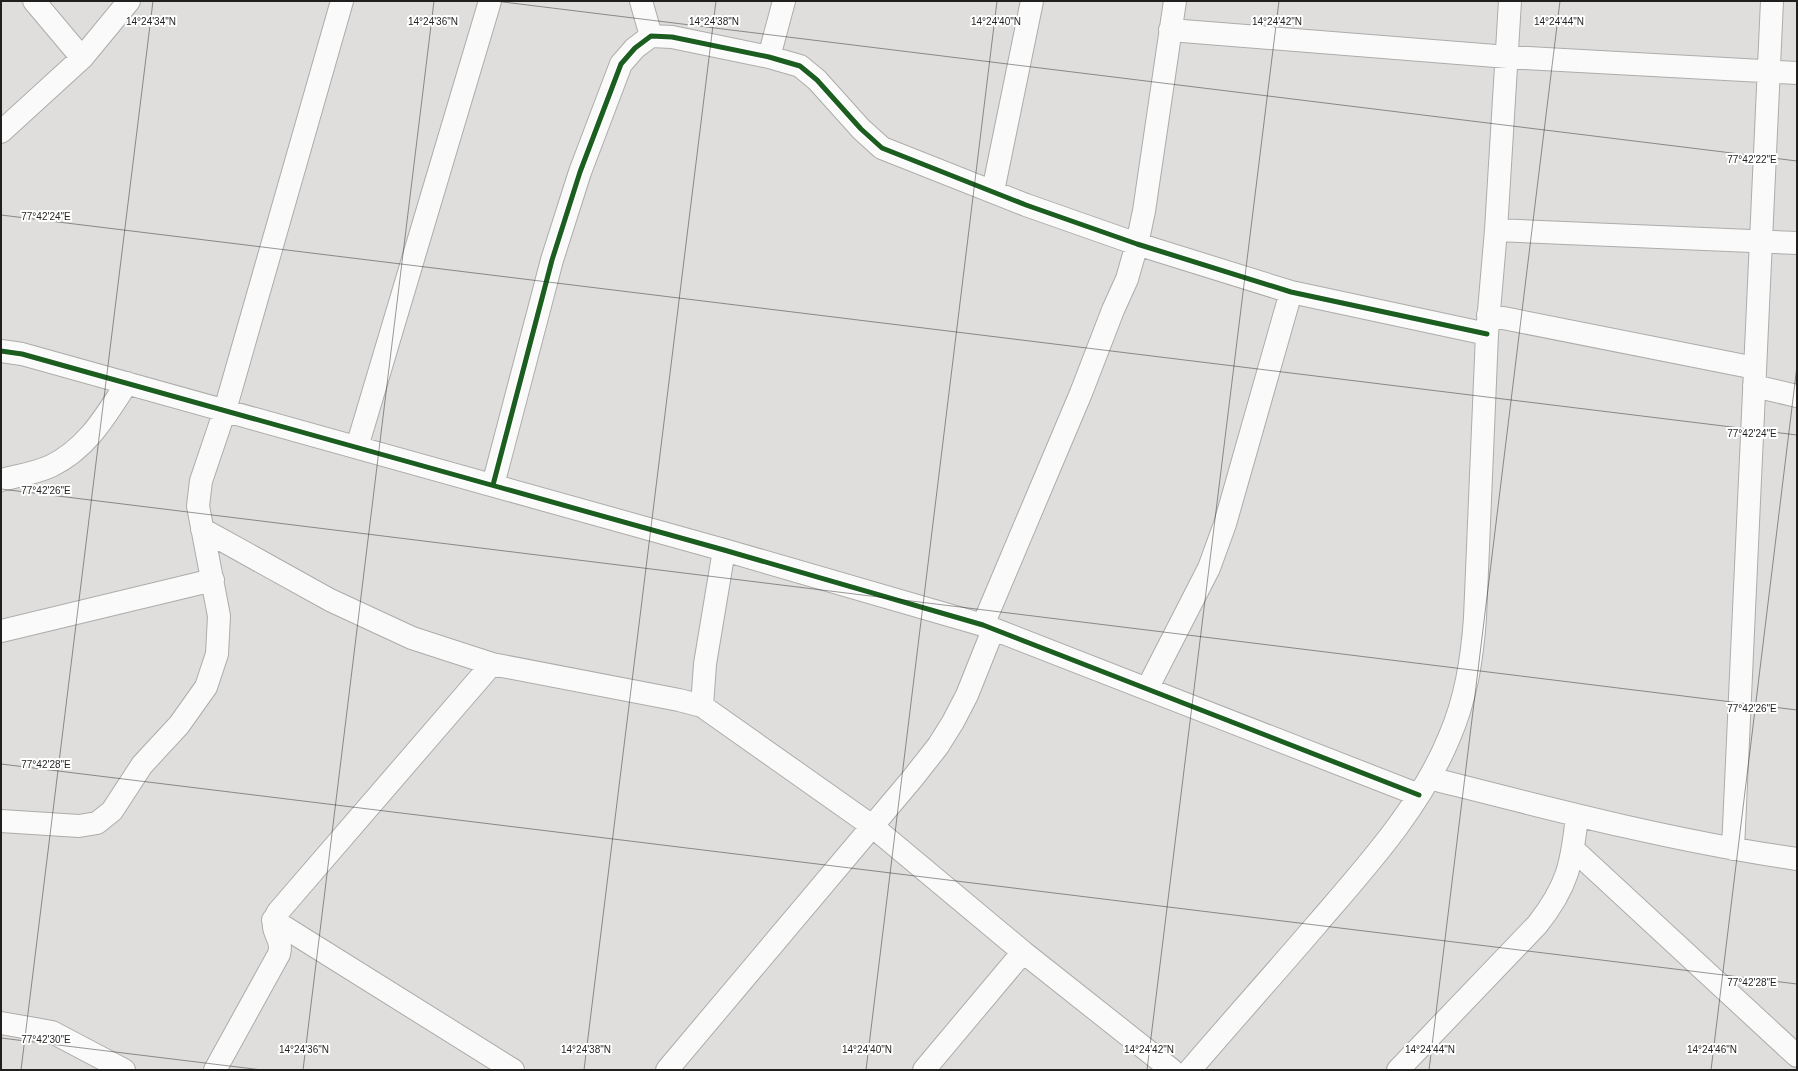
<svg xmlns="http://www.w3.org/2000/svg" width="1798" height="1071" viewBox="0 0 1798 1071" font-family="Arial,sans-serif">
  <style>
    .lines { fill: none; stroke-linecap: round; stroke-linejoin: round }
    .minor-casing { stroke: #acacaa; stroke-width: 24 }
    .minor { stroke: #fafafa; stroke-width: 22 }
    .cycleway-casing { stroke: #fff; stroke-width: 8 }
    .cycleway { stroke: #1b5e20; stroke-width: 5 }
    .ticks { fill: none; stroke: #201f1e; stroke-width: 1; stroke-opacity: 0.45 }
    .ticks-label { font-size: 10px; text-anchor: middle; fill: #201f1e; stroke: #fff; stroke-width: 4; stroke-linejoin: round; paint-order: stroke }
  </style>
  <rect width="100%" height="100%" fill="#dfdedc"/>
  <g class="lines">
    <defs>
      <path id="minor" d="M 34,1 L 82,58
        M 641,1 L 651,36
        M 1170,30 L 1508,57 L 1797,73
        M 769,57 L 784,1
        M 1,132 L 82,58 L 129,1
        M 993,191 L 1032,1
        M 1496,230 L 1797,243
        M 1488,315 L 1755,368
        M 1,351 L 22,354 L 724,550 L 983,625 L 1419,795
        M 1754,386 L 1797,396
        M 357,447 L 490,1
        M 1,480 C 17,476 36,473 51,466 C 88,448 106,415 127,383
        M 493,485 L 552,260 L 580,172 L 621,64 L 635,48 L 651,36 L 672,37 L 769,57 L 800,66 L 817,80 L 861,129 L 882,148 L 1026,205 L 1137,244 L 1291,292 L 1487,334
        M 202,529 L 330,600 L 412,638 L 492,664 L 679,700 L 702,706 L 872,826 L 1023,952 L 1172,1070
        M 983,625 L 1081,393 L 1113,310 L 1127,279 L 1137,244 L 1144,211 L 1175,1
        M 1,631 L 213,580
        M 1147,689 L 1209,568 L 1225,524 L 1291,292
        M 702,706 L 705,664 L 724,550
        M 1429,778 C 1551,809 1672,841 1797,859
        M 1,821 L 79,826 L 97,823 L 112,811 L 142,765 L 179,725 L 206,687 L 217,654 L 219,616 L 198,506 L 201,481 L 225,410 L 342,1
        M 1573,849 L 1797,1056
        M 1733,849 L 1772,1
        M 273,920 L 513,1070
        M 1,1023 L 52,1032 L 124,1070
        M 215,1070 L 279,954 C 284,935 266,932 278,912 L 492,664
        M 667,1070 L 912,779 L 938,746 L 953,722 L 967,695 L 993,630
        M 924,1070 L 1023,952
        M 1190,1070 C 1232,1021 1275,973 1317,924 C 1366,867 1420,808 1449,738 C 1466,699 1472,659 1475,618 L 1487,334 L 1496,230 L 1510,1
        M 1398,1070 L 1537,925 C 1568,886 1572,863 1577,816"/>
    </defs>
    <!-- minor casing -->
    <use href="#minor" class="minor-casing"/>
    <!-- minor -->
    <use href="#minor" class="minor"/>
    <defs>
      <path id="cycleway" d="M 1,351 L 22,354 L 724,550 L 983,625 L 1419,795
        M 493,485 L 552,260 L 580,172 L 621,64 L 635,48 L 651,36 L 672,37 L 769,57 L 800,66 L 817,80 L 861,129 L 882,148 L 1026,205 L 1137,244 L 1291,292 L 1487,334"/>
    </defs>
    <!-- cycleway casing -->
    <use href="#cycleway" class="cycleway-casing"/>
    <!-- cycleway -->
    <use href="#cycleway" class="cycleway"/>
  </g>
  <!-- ticks -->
  <path class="ticks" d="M 495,1 L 1797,161M 1,215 L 1797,435M 1,489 L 1797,710M 1,764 L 1797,984M 1,1038 L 262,1070M 21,1070 L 153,1M 303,1070 L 434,1M 584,1070 L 716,1M 866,1070 L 997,1M 1147,1070 L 1279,1M 1429,1070 L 1560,1M 1711,1070 L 1797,366"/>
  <g class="ticks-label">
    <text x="151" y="25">14°24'34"N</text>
    <text x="433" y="25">14°24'36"N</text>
    <text x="714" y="25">14°24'38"N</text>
    <text x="996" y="25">14°24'40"N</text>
    <text x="1277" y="25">14°24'42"N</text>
    <text x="1559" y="25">14°24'44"N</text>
    <text x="1752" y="163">77°42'22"E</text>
    <text x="46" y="220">77°42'24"E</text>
    <text x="1752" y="437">77°42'24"E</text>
    <text x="46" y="494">77°42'26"E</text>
    <text x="1752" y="712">77°42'26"E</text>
    <text x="46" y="768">77°42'28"E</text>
    <text x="1752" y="986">77°42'28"E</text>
    <text x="46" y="1043">77°42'30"E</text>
    <text x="304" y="1053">14°24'36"N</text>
    <text x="586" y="1053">14°24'38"N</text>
    <text x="867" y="1053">14°24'40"N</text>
    <text x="1149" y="1053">14°24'42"N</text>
    <text x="1430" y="1053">14°24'44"N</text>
    <text x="1712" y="1053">14°24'46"N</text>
  </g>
  <!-- border -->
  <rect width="1798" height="1071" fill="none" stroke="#201f1e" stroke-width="4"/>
</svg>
